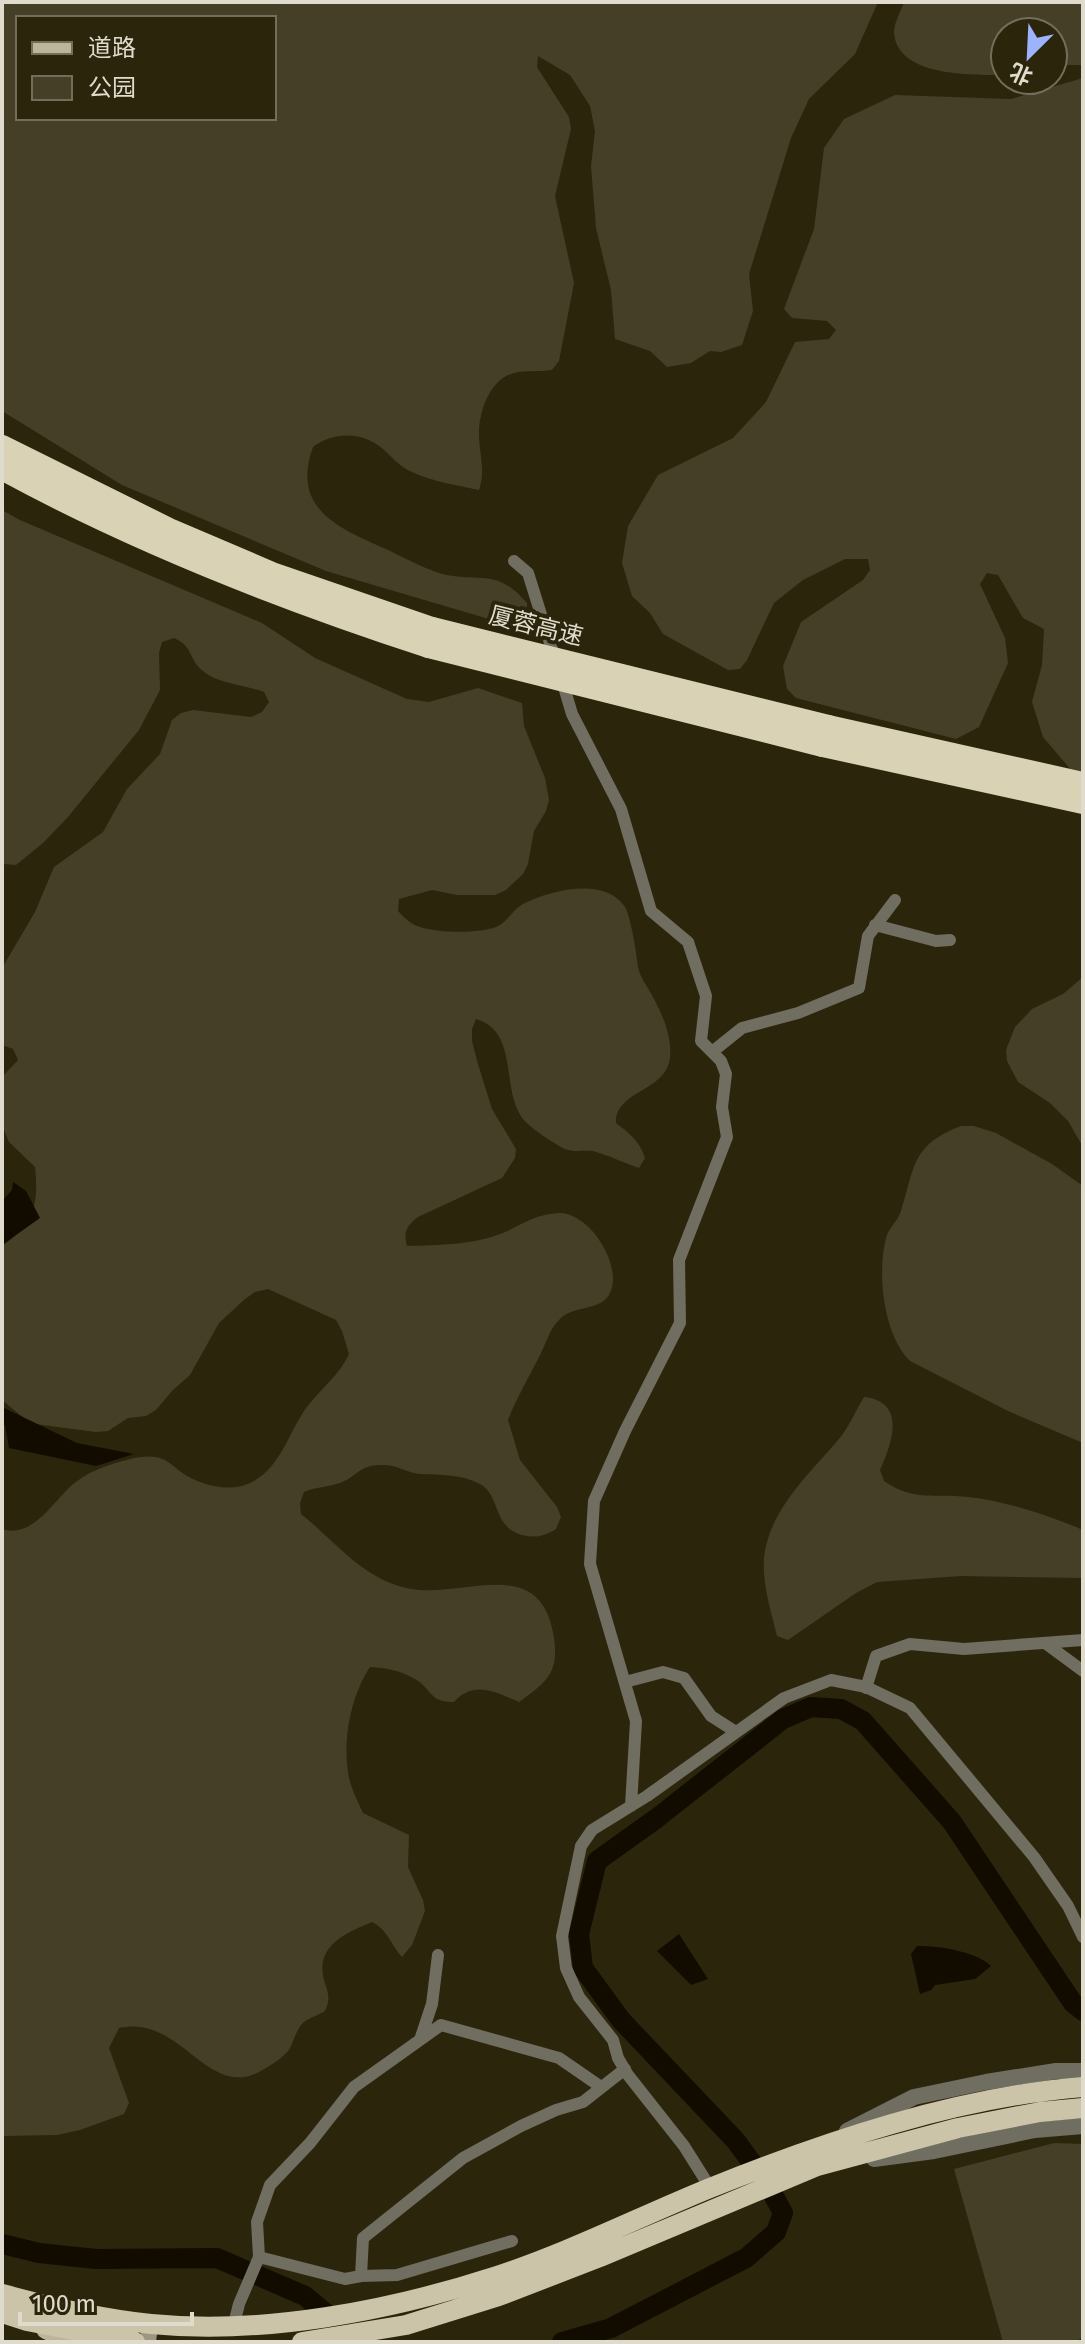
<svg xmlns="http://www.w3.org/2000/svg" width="1085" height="2344" viewBox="0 0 1085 2344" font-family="'Fira Sans','Noto Sans SC',sans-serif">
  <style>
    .green { fill: #463f27; fill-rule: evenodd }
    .water { fill: #120c00 }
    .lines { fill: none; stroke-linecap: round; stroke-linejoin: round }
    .river { stroke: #120c00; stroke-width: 20 }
    .minor { stroke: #706d61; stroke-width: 12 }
    .tertiary { stroke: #706d61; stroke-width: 16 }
    .secondary { stroke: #9b9582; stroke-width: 16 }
    .primary { stroke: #bcb59c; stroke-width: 20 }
    .trunk { stroke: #cbc4a8; stroke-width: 20 }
    .motorway { stroke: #dad2b4; stroke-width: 24 }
    .motorway-bridge { stroke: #dad2b4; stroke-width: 24 }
    .labels { text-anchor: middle; stroke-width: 8; stroke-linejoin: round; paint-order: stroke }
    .street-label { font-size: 24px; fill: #dfdbcd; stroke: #2b250b }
  </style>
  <rect width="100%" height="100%" fill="#2b250b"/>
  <!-- green -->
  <path class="green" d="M 2,2 L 878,2 L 855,54 L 809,99 L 791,138 L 749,274 L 753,311 L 742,345 L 721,352 L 710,351 L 691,363 L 667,367 L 650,351 L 615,339 L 611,290 L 596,228 L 591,166 L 595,131 L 590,106 L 570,75 L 538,56 L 537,67 L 569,117 L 571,129 L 555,196 L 574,283 L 559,361 L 552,370 C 540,372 526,370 514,373 C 490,379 479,411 479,434 C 479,454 486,470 479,490 C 457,485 433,482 412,472 C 400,467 392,457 383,449 C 362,431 333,432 313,447 C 290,510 341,529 388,550 C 405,558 421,567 439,573 C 477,584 496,566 527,603 L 526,630 L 326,571 L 122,485 L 2,411 ZM 274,18 L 274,118 L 18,118 L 18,18 Z
    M 904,2 L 1083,2 L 1083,65 L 1053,65 L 1053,32 L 1005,32 L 1005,75 C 972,75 896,77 894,32 C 894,23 901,11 904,2 Z
    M 1083,78 L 1083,784 L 1043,737 L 1032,702 L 1042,665 L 1044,629 L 1023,618 L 998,575 L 987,573 L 980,584 L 1005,638 L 1008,663 L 979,727 L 956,739 L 796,698 L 787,689 L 783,666 L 801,622 L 863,580 L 870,570 L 868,559 L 845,559 L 803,580 L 774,603 L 747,660 L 740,669 L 728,670 L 663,634 L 650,613 L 632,596 L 622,563 L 628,526 L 658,475 L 733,438 L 766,402 L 795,342 L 829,339 L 836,330 L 827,321 L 792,318 L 784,309 L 814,229 L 824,148 L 844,119 L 895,95 L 1011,99 Z
    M 2,510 L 20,520 L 262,623 L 315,658 L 407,699 L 429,702 L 478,688 L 522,703 L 524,726 L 545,778 L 549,800 L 546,811 L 534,831 L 528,864 L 523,874 L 506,890 L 495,895 L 457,895 L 432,890 L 399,899 L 398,911 C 403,916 409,923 417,926 C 434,933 478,934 496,927 C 508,922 512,910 523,904 C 549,890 606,876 625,907 C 630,915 636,949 637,960 C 638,976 647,985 654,999 C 663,1016 672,1037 670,1057 C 667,1092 615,1090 616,1123 C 630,1134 639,1140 645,1158 L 639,1168 C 624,1163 608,1155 593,1151 C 585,1150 576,1152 568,1150 C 558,1147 529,1127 523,1119 C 500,1090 520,1032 476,1019 L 472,1029 L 472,1041 L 478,1064 L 492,1109 L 516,1149 L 515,1158 L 502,1178 L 418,1217 C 407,1225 403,1232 407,1246 C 438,1245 473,1245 503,1233 C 523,1224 536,1214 559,1213 C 590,1212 625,1268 609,1295 C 599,1311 575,1305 561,1318 C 550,1327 547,1342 540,1355 C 529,1377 517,1397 508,1420 L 520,1460 L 557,1507 L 561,1517 L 556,1529 C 546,1535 538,1538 527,1536 C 491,1530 502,1496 480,1484 C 461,1474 441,1475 420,1474 C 408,1473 397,1465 384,1465 C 359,1464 358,1476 340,1483 C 328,1487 316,1487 304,1492 L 300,1503 L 301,1514 C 335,1541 362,1578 406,1588 C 462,1601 541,1550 554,1638 C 559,1674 546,1682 519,1702 C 495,1692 474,1680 454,1702 C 428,1703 432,1687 413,1678 C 399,1670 386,1668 370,1667 C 350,1697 342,1743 349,1778 C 352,1790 358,1802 363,1813 L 409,1835 L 408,1867 L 423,1900 L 425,1911 L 412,1945 L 402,1957 C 391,1945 388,1930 372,1922 C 346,1933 315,1945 324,1980 C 328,1993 331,1998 325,2011 C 319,2015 309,2018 304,2022 C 296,2029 294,2041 289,2050 C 283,2058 268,2067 259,2072 C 206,2099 181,2014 119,2028 L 109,2048 L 129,2103 L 124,2114 L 80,2130 L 57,2135 L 2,2136 L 2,1529 C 36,1540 56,1494 80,1479 C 91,1471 106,1466 119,1462 C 129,1459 145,1455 155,1457 C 166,1458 173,1466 181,1472 C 199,1485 229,1493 250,1483 C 279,1470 288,1435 304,1411 C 318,1391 339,1376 349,1354 L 342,1331 L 336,1320 L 268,1289 L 255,1292 L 245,1299 L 219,1323 L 190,1375 L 172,1391 L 156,1410 L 146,1416 L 128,1418 L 108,1431 L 96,1432 L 35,1424 L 25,1419 L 2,1400 L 2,1246 C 34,1224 39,1204 35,1167 L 9,1142 L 2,1125 L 2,1077 L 18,1060 L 13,1049 L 2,1045 L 2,968 L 35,912 L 54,867 L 103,832 L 127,789 L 160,754 L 172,720 L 181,713 L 193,710 L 251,717 L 262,712 L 269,702 L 264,692 C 246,685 218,684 203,671 C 188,659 194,647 174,638 L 162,642 L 159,653 L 160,690 L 139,730 L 68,817 L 43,843 L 16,865 L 4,864 Z
    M 1083,977 L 1083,1147 L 1068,1121 L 1050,1103 L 1018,1082 L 1007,1061 L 1006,1050 L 1015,1027 L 1032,1009 L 1063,994 Z
    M 961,1126 L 974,1126 L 996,1133 L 1052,1164 L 1083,1186 L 1083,1443 L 1008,1411 L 910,1361 C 883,1334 877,1273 886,1238 C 889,1227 898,1221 901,1211 C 915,1167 911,1145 961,1126 Z
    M 864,1397 C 907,1402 892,1443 880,1470 L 884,1481 C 914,1502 935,1493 968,1497 C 1005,1501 1049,1515 1083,1530 L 1083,1578 L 961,1576 L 877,1582 L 856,1593 L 788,1640 L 777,1636 C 771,1611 760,1578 765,1551 C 773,1506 811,1472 839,1439 C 849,1427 856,1410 864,1397 Z
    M 1054,2143 L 1083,2144 L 1083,2337 L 1075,2342 L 1003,2342 L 954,2169 Z"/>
  <!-- water -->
  <path class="water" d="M 13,1182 L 26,1191 L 40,1218 L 2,1245 L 2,1201 L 12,1190 Z
    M 2,1407 L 77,1443 L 134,1454 L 96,1466 L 9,1448 L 5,1425 L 2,1426 Z
    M 679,1934 L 708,1979 L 691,1985 L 657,1951 Z
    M 917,1946 C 939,1946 975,1951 991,1966 L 975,1979 L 935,1985 L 931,1990 L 920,1994 L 911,1954 Z"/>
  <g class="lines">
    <!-- river -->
    <path class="river" d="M 2,2244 L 39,2253 L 96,2259 L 217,2258 L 305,2296 L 341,2326
      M 562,2342 L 611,2328 L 746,2258 L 776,2232 L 783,2213 L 768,2185 L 736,2141 L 621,2020 L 583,1968 L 579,1934 L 597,1861 L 657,1818 L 783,1719 L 811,1707 L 841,1709 L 863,1721 L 952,1822 L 1073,2003 L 1083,2011"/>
    <!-- minor -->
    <path class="minor" d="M 514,561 L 528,573 L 555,659
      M 561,677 L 572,714 L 621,809 L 651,911 L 688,942 L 706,996 L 701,1041 L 721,1061 L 726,1074 L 722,1107 L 727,1137 L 679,1260 L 680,1323 L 625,1431 L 594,1501 L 590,1564 L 636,1721 L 631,1806
      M 875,925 L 936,941 L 950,940
      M 712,1052 L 742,1028 L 798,1013 L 859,988 L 868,936 L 895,900
      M 1045,1643 L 1083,1671
      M 625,1682 L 663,1672 L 684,1678 L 711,1716 L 736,1732
      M 866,1688 L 876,1656 L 910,1644 L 964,1649 L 1083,1640
      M 420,2040 L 432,2004 L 438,1955
      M 708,2189 L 706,2181 L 684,2146 L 628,2075 L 618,2058 L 613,2040 L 579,1997 L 566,1968 L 562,1936 L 581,1846 L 592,1830 L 647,1796 L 784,1698 L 831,1680 L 866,1687 L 910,1708 L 1034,1857 L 1068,1906 L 1083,1937
      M 259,2257 L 345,2279 L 361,2276 L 363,2238 L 463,2158 L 521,2126 L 556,2110 L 583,2102 L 625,2069
      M 361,2276 L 397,2275 L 512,2241
      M 234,2324 L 239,2304 L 259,2257 L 257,2222 L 270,2185 L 310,2143 L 354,2087 L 441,2025 L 559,2058 L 601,2087"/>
    <!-- tertiary -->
    <path class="tertiary" d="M 847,2131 L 914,2097 L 986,2082 L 1056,2071 L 1083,2071
      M 874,2159 L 934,2151 L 1035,2130 L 1083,2126"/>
    <!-- secondary -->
    <path class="secondary" d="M 148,2342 L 150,2324"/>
    <!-- primary -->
    <path class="primary" d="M 46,2329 L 75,2342"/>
    <!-- trunk -->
    <path class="trunk" d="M 2,2294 C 50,2307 101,2319 151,2324 C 264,2335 389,2311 497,2276 C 570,2252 639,2217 710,2188 C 827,2141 957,2097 1083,2087
      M 2,2313 L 27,2321 L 135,2342
      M 302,2342 L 406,2325 L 499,2296 L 600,2257 L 817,2166 L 958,2128 L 1040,2112 L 1083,2108"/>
    <!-- motorway -->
    <path class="motorway" d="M 2,447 L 169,530 L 272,574 L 432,629
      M 2,468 C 138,542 281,598 429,646
      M 828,727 L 1083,784
      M 823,745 L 1083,802"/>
    <!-- motorway-bridge -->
    <path class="motorway-bridge" d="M 432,629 L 828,727
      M 429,646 L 823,745"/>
  </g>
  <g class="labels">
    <!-- street labels -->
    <g class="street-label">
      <text transform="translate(536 626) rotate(14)" y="8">厦蓉高速</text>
    </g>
  </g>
  <!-- border -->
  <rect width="1085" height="2344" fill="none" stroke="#dfdbcd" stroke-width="8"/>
  <!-- legend -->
  <rect x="16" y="16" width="260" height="104" fill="#2b250b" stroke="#736e59" stroke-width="2"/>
  <rect x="32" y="42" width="40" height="12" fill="#bcb59c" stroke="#736e59" stroke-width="2"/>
  <text x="88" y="56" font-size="24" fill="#dfdbcd">道路</text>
  <rect x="32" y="76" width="40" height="24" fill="#463f27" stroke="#736e59" stroke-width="2"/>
  <text x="88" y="96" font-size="24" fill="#dfdbcd">公园</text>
  <!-- north arrow -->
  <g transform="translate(1029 56) rotate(204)"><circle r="38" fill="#2b250b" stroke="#736e59" stroke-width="2"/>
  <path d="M0-6L14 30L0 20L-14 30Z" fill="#9eb3fd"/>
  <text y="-12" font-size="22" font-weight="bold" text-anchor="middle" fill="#dfdbcd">北</text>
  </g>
  <!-- scale -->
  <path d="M20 2312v12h172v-12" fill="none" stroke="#dfdbcd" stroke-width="4"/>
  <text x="32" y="2312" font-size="24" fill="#dfdbcd" stroke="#2b250b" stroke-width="6" paint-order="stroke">100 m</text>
</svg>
